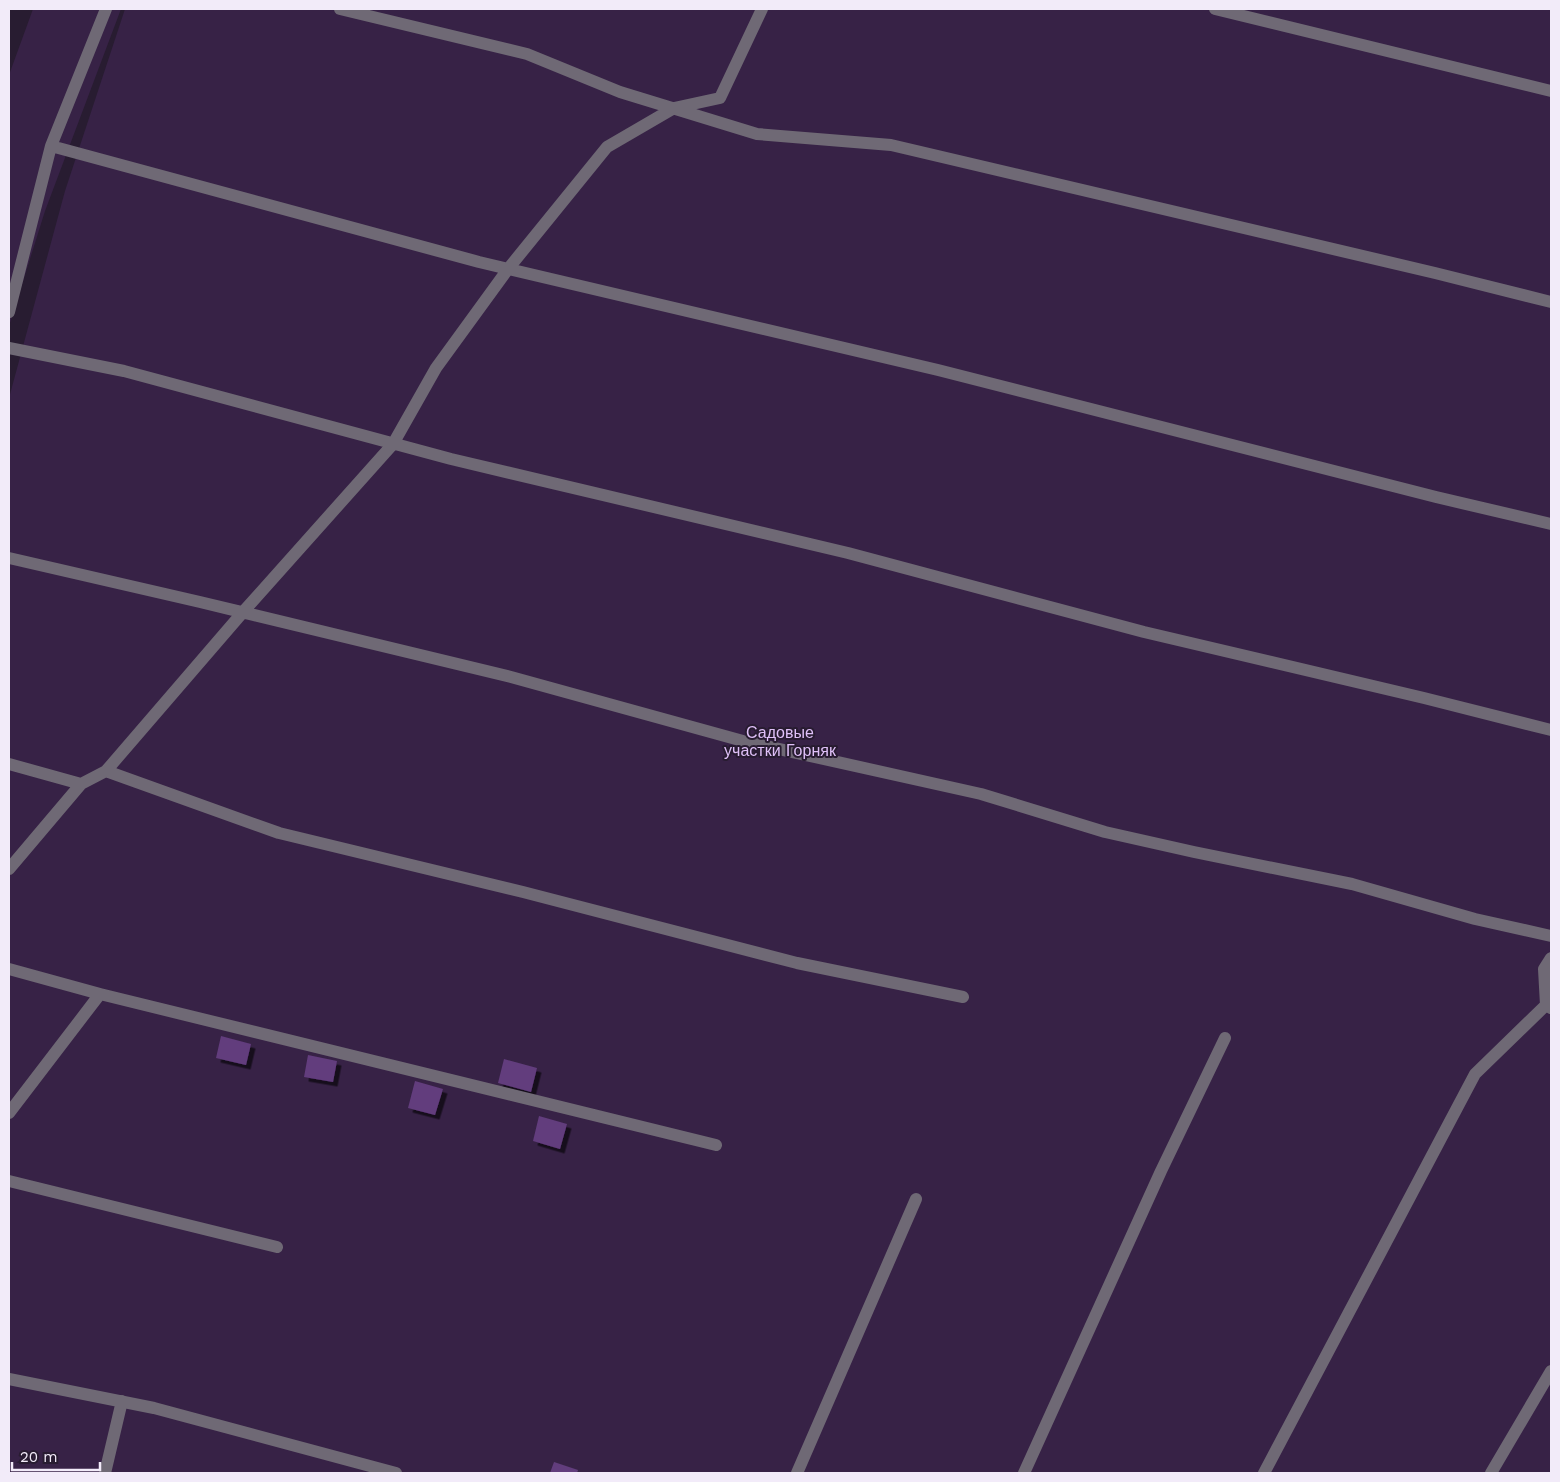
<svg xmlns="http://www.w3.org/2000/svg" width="1560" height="1482" viewBox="0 0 1560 1482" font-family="'Work Sans',sans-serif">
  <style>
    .green { fill: #372246 }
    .building { fill: #623c7d; filter: url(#shadow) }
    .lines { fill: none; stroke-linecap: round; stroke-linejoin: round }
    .lane { stroke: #6f6975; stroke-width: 12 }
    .labels { text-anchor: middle; stroke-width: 4; stroke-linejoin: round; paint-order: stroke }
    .park-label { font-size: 16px; fill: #dfc0f8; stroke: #281c31 }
  </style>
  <defs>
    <filter id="shadow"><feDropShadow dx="4.5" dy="4.5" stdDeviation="0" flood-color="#0009"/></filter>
  </defs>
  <rect width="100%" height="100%" fill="#281c31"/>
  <!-- green -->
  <path class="green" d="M 33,9 L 121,9 L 45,211 L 9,326 L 9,75 Z
    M 125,9 L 1551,9 L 1551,1473 L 9,1473 L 9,398 L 65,191 Z"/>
  <!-- building -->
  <path class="building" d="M 221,1036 L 251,1044 L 246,1065 L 216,1058 Z
    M 308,1055 L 337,1061 L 333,1082 L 304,1077 Z
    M 504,1059 L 537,1068 L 531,1092 L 498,1083 Z
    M 415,1081 L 443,1089 L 435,1115 L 408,1108 Z
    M 539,1116 L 567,1124 L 560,1149 L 533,1141 Z
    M 554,1462 L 578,1470 L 577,1473 L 550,1473 Z"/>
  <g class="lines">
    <!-- lane -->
    <path class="lane" d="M 340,9 L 527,54 L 620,92 L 757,134 L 891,145 L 1435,273 L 1551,302
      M 1215,9 L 1551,91
      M 51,146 L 479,262 L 938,370 L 1436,497 L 1551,524
      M 9,312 L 51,146 L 106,9
      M 9,348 L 124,371 L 451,459 L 848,553 L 1144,632 L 1424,698 L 1551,730
      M 9,558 L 200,602 L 511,677 L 743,741 L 981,794 L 1105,832 L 1194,852 L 1352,884 L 1475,919 L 1551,936
      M 9,764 L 81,784 L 106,771 L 279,833 L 523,892 L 797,963 L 963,997
      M 106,771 L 243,612 L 393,444 L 436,368 L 508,269 L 607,147 L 674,108 L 720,98 L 762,9
      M 9,869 L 81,784
      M 1551,958 L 1544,969 L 1546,1005 L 1551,1008
      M 9,969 L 100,994
      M 9,1113 L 100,994 L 716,1145
      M 9,1181 L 277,1247
      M 9,1379 L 154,1408 L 396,1473
      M 105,1473 L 122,1401
      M 797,1473 L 916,1199
      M 1024,1473 L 1161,1171 L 1225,1038
      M 1264,1473 L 1475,1074 L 1546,1005
      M 1491,1473 L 1551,1371"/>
  </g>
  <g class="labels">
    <!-- park labels -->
    <g class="park-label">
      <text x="780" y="738">Садовые<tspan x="780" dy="18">участки Горняк</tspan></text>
    </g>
  </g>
  <!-- border -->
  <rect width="1560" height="1482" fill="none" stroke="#f2ebf9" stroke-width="20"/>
  <!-- scale -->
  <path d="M12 1462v8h88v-8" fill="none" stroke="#f2ebf9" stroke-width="2.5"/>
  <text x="20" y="1462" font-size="15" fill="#f2ebf9" stroke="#281c31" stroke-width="4" paint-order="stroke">20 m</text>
</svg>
